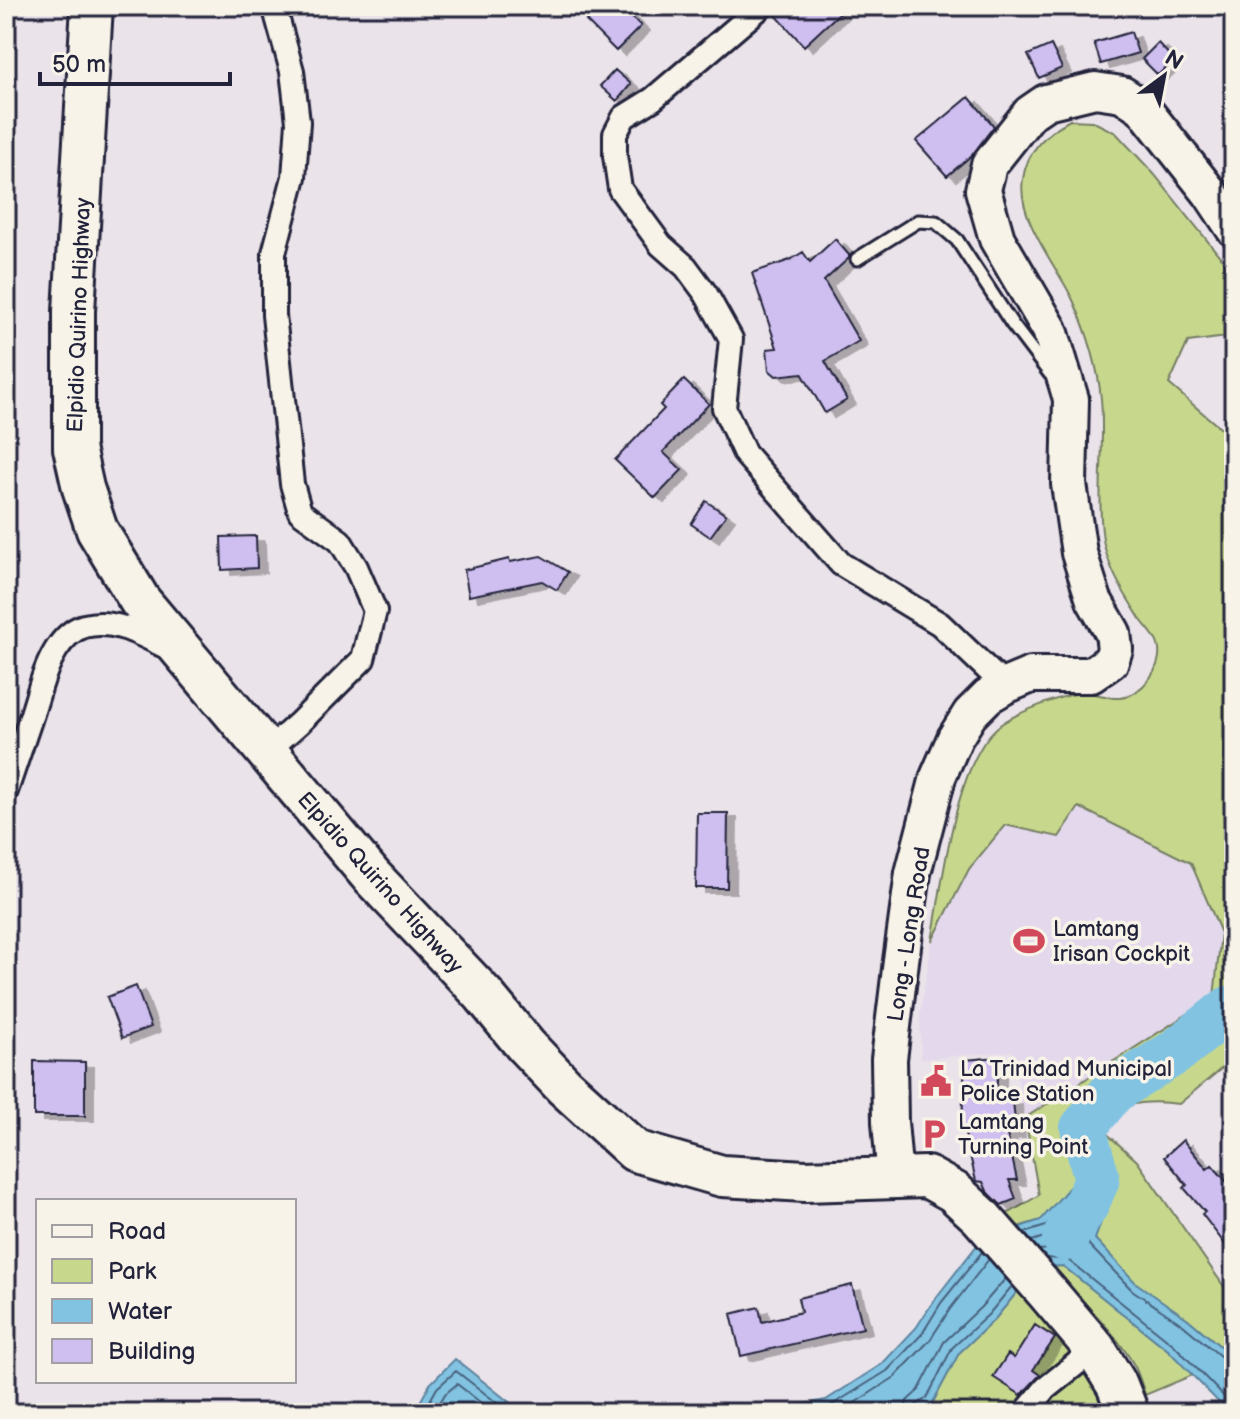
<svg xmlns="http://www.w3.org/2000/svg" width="1240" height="1419" viewBox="0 0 1240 1419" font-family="'Balsamiq Sans',sans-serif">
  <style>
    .built { fill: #e3d8ec }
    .green { fill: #c7d88d; stroke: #747d64; stroke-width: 2 }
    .water { fill: #82c3e2; stroke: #5c839f; stroke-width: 2 }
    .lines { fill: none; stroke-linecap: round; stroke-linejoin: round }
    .shore { stroke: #48627e; stroke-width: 2 }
    .river { stroke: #82c3e2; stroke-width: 46 }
    .building { fill: #cfbff0; stroke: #22223b; stroke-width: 2; filter: url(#shadow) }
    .lane-casing { stroke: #22223b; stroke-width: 17 }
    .street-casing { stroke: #22223b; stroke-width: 28 }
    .primary-casing { stroke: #22223b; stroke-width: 40 }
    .highway-casing { stroke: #22223b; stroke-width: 46 }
    .lane { stroke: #f7f3e8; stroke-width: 11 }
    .street { stroke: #f7f3e8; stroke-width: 22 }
    .primary { stroke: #f7f3e8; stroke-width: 34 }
    .highway { stroke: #f7f3e8; stroke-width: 40 }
    .labels { text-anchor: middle; stroke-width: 7; stroke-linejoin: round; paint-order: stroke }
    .street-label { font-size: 22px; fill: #22223b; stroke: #f7f3e8 }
    .poi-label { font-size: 22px; fill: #22223b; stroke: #f7f3e8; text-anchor: start }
  </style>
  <defs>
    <filter id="shadow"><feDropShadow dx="9" dy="5" stdDeviation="0" flood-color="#0004"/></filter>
  </defs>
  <rect width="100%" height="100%" fill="#ebe3ea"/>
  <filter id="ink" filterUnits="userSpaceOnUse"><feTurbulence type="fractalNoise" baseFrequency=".0125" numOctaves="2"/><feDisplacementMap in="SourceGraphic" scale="16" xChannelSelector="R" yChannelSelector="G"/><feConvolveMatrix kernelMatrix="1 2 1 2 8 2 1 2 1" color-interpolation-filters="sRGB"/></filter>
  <g filter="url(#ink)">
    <!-- built -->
    <path class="built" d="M 1079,807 L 1191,863 L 1221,933 L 1214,997 L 1025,1118 L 1012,1051 L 921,1059 L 920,1015 L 932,941 L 969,869 L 1005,825 L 1059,837 Z"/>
    <!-- green -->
    <path class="green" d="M 1070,120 L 1092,121 L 1116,133 L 1154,174 L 1234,274 L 1234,336 L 1188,342 L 1169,384 L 1234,440 L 1234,1058 L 1179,1104 C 1155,1101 1106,1099 1103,1130 L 1137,1161 L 1234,1301 L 1234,1358 L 1188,1319 L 1136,1284 L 1095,1239 L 1107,1203 L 1056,1205 L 1041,1220 L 1011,1229 L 997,1216 L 1011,1212 L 1039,1195 L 1025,1118 L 1214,997 L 1221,933 L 1191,863 L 1079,807 L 1059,837 L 1005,825 L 969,869 L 932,941 C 942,886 955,759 1000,725 C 1014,714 1066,693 1084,693 C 1096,692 1108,699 1120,698 C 1141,696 1165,666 1158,645 C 1156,636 1146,627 1141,620 C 1124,593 1105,565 1102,532 C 1097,488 1105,443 1101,399 C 1098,365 1087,331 1073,300 C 1057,266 1016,218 1023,179 C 1027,150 1046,133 1070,120 Z
      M 1063,1266 L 1168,1350 L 1193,1375 L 1145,1395 C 1142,1385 1139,1374 1134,1365 C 1113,1328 1077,1294 1044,1267 Z
      M 1022,1286 L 1057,1322 L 1079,1371 L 1103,1386 L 1115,1413 L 916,1413 L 932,1404 L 959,1353 L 995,1319 Z"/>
    <!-- water -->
    <path class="water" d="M 1071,1185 L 1108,1203 L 1095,1239 L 1136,1283 L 1188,1319 L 1234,1358 L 1234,1413 L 1229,1413 L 1168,1350 L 1063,1266 L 1044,1267 L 1022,1286 L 995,1319 L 959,1353 L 932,1404 L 916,1413 L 635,1413 L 691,1406 L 767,1411 L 826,1400 L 882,1364 L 916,1328 L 935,1299 L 981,1240 L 1041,1220 Z
      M 455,1359 L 518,1409 L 579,1413 L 414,1413 L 430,1384 Z"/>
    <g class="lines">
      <!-- shore -->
      <path class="shore" d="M 1024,1233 L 1046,1226 L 1073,1196 L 1095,1206 L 1097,1210 L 1087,1236 L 1089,1245 L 1132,1290 L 1183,1325 L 1226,1361 L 1234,1363
        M 1032,1241 L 1053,1234 L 1076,1209 L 1083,1211 L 1077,1236 L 1077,1251 L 1062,1248 L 1039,1250
        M 1047,1258 L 1068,1260 L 1173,1344 L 1234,1407
        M 423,1413 L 437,1388 L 456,1371 L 510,1413
        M 434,1413 L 445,1394 L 457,1384 L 494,1413
        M 801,1413 L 829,1407 L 887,1371 L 922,1334 L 941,1303 L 982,1252
        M 839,1413 L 895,1377 L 930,1340 L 950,1309 L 989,1259
        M 904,1413 L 907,1401 L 919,1390 L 944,1342 L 981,1307 L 1006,1278
        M 914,1413 L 916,1405 L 927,1398 L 952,1348 L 989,1314 L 1012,1286"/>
      <!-- river -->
      <path class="river" d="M 1065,1238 L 1086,1205 L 1097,1179 L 1083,1128 L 1113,1091 L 1174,1053 L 1229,1009 L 1234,1009"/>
    </g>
    <!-- building -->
    <path class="building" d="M 600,6 L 620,6 L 641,26 L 616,51 L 586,21 Z
      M 776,6 L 847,6 L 804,46 L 774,13 Z
      M 1131,32 L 1138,53 L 1101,64 L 1094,43 Z
      M 1158,43 L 1174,60 L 1158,75 L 1142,59 Z
      M 1051,45 L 1062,68 L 1039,78 L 1028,55 Z
      M 615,70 L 631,84 L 617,101 L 600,86 Z
      M 969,97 L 994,126 L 972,155 L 947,176 L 916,141 Z
      M 835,239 L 849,255 L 849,258 L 824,281 L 859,341 L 825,361 L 847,400 L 825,413 L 802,373 L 776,376 L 769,370 L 767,349 L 777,348 L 752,273 L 790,260 L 803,252 L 810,262 Z
      M 684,380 L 709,404 L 663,452 L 682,470 L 655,498 L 615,460 L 664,409 L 660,405 Z
      M 706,501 L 726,515 L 710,537 L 691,524 Z
      M 256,536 L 257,568 L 222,570 L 221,537 Z
      M 541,556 L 568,572 L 557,590 L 542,581 L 469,596 L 464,570 L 509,559 L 510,562 Z
      M 697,813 L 728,813 L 727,888 L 696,888 Z
      M 136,986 L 151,1027 L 122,1038 L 107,997 Z
      M 998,1057 L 996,1102 L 1013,1100 L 1016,1133 L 1007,1134 L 1017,1180 L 1009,1180 L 1016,1199 L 1001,1205 L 987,1191 L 983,1182 L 976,1181 L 962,1121 L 965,1060 Z
      M 34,1061 L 85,1062 L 85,1116 L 34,1116 Z
      M 1183,1140 L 1207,1169 L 1212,1165 L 1234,1190 L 1234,1256 L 1202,1214 L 1205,1212 L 1184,1188 L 1187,1185 L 1164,1157 Z
      M 852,1285 L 863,1328 L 741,1356 L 731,1314 L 759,1307 L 762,1322 L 801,1312 L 798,1298 Z
      M 1035,1325 L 1055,1338 L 1033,1370 L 1040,1375 L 1021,1395 L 993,1377 L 1008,1354 L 1014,1358 Z"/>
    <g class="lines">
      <defs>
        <path id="lane" d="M 857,259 L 918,221 L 936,222 L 957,240 L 1012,324 L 1050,374"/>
        <path id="street" d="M 762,6 L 653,99 L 624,117 L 615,134 L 615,156 L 620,189 L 661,245 L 686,267 L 706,294 L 731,339 L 724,408 L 745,454 L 841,564 L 940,624 L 1005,686
          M 265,753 L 299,723 L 363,659 L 375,611 L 356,567 L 340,541 L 300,512 L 292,484 L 274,315 L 274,253 L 294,177 L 298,122 L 292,71 L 274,6
          M 6,791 C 14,767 22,744 30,720 C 38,697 43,671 56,650 C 63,639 71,630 84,626 C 113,618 141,634 166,647
          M 1025,1413 L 1046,1388 L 1095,1349"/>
        <path id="primary" d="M 895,1179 L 890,1122 L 889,1059 L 901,961 L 913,873 L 938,777 L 955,738 L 970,714 L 988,696 L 1005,686 L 1031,675 L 1091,675 L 1111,661 L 1115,649 L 1113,633 L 1094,600 L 1079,553 L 1069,484 L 1071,399 L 1050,330 L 997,239 L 983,190 L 989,165 L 1030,113 L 1046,102 L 1095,90 L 1122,94 L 1142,107 L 1210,193 L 1234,229"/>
        <path id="highway" d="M 92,6 L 74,311 L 74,448 L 83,488 L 97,530 L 140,601 L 372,877 L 483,994 L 526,1046 L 564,1086 L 635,1151 L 722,1176 L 805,1181 L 927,1177 L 954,1192 L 980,1216 L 1046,1291 L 1095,1349 L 1117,1385 L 1128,1413"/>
      </defs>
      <!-- lane casing -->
      <use href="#lane" class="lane-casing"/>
      <!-- street casing -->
      <use href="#street" class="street-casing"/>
      <!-- primary casing -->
      <use href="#primary" class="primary-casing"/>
      <!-- highway casing -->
      <use href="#highway" class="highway-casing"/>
      <!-- lane -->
      <use href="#lane" class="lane"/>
      <!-- street -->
      <use href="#street" class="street"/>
      <!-- primary -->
      <use href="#primary" class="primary"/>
      <!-- highway -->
      <use href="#highway" class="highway"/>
    </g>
  </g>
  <!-- icons -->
  <defs>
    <symbol id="stadium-bare" viewBox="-9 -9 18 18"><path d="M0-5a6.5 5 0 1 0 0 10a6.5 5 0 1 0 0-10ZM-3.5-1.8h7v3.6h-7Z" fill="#d1495b" stroke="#f7f3e8" stroke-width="2.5" paint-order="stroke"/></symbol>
    <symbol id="civic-bare" viewBox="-9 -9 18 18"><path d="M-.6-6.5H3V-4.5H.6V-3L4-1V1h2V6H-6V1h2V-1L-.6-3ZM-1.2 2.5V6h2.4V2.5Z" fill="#d1495b" stroke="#f7f3e8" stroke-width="2.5" paint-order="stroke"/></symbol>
    <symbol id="parking-bare" viewBox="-9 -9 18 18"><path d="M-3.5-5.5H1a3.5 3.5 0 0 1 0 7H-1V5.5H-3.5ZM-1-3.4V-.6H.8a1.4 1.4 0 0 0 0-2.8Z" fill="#d1495b" stroke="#f7f3e8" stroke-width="2.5" paint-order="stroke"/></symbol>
  </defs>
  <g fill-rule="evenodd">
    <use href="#stadium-bare" x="1007" y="919" width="44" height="44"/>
    <use href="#civic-bare" x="914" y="1059" width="44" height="44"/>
    <use href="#parking-bare" x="912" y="1112" width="44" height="44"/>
  </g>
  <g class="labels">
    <!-- street labels -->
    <g class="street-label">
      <text transform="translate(78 315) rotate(-88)" y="8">Elpidio Quirino Highway</text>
      <text transform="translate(381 882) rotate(48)" y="8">Elpidio Quirino Highway</text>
      <text transform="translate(908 934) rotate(-81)" y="8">Long - Long Road</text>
    </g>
    <!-- poi labels -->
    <g class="poi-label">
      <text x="1053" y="936">Lamtang<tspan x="1053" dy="25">Irisan Cockpit</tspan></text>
      <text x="960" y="1076">La Trinidad Municipal<tspan x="960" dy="25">Police Station</tspan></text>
      <text x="958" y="1129">Lamtang<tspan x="958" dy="25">Turning Point</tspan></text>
    </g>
  </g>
  <!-- margin -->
  <rect width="1240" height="1419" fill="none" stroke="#f7f3e8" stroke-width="32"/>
  <rect x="16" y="16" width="1208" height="1387" fill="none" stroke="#22223b" stroke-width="3" filter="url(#ink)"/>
  <!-- legend -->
  <rect x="36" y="1199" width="260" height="184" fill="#f7f3e8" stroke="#a29fa3" stroke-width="2"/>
  <rect x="52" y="1225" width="40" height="12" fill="#f7f3e8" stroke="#a29fa3" stroke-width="2"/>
  <text x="108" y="1239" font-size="24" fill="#22223b">Road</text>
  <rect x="52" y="1259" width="40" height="24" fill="#c7d88d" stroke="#a29fa3" stroke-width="2"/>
  <text x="108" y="1279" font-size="24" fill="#22223b">Park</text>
  <rect x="52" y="1299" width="40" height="24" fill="#82c3e2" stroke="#a29fa3" stroke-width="2"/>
  <text x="108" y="1319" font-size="24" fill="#22223b">Water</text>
  <rect x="52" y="1339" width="40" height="24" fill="#cfbff0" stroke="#a29fa3" stroke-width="2"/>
  <text x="108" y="1359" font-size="24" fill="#22223b">Building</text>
  <!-- north arrow -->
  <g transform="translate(1164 76) rotate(32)" stroke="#f7f3e8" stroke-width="6" paint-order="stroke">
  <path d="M0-6L14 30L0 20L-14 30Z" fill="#22223b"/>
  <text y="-12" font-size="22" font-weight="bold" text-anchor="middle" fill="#22223b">N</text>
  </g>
  <!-- scale -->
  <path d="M40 72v12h190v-12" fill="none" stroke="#22223b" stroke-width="4"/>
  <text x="52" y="72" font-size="24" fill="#22223b" stroke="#f7f3e8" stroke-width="6" paint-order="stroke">50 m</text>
</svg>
